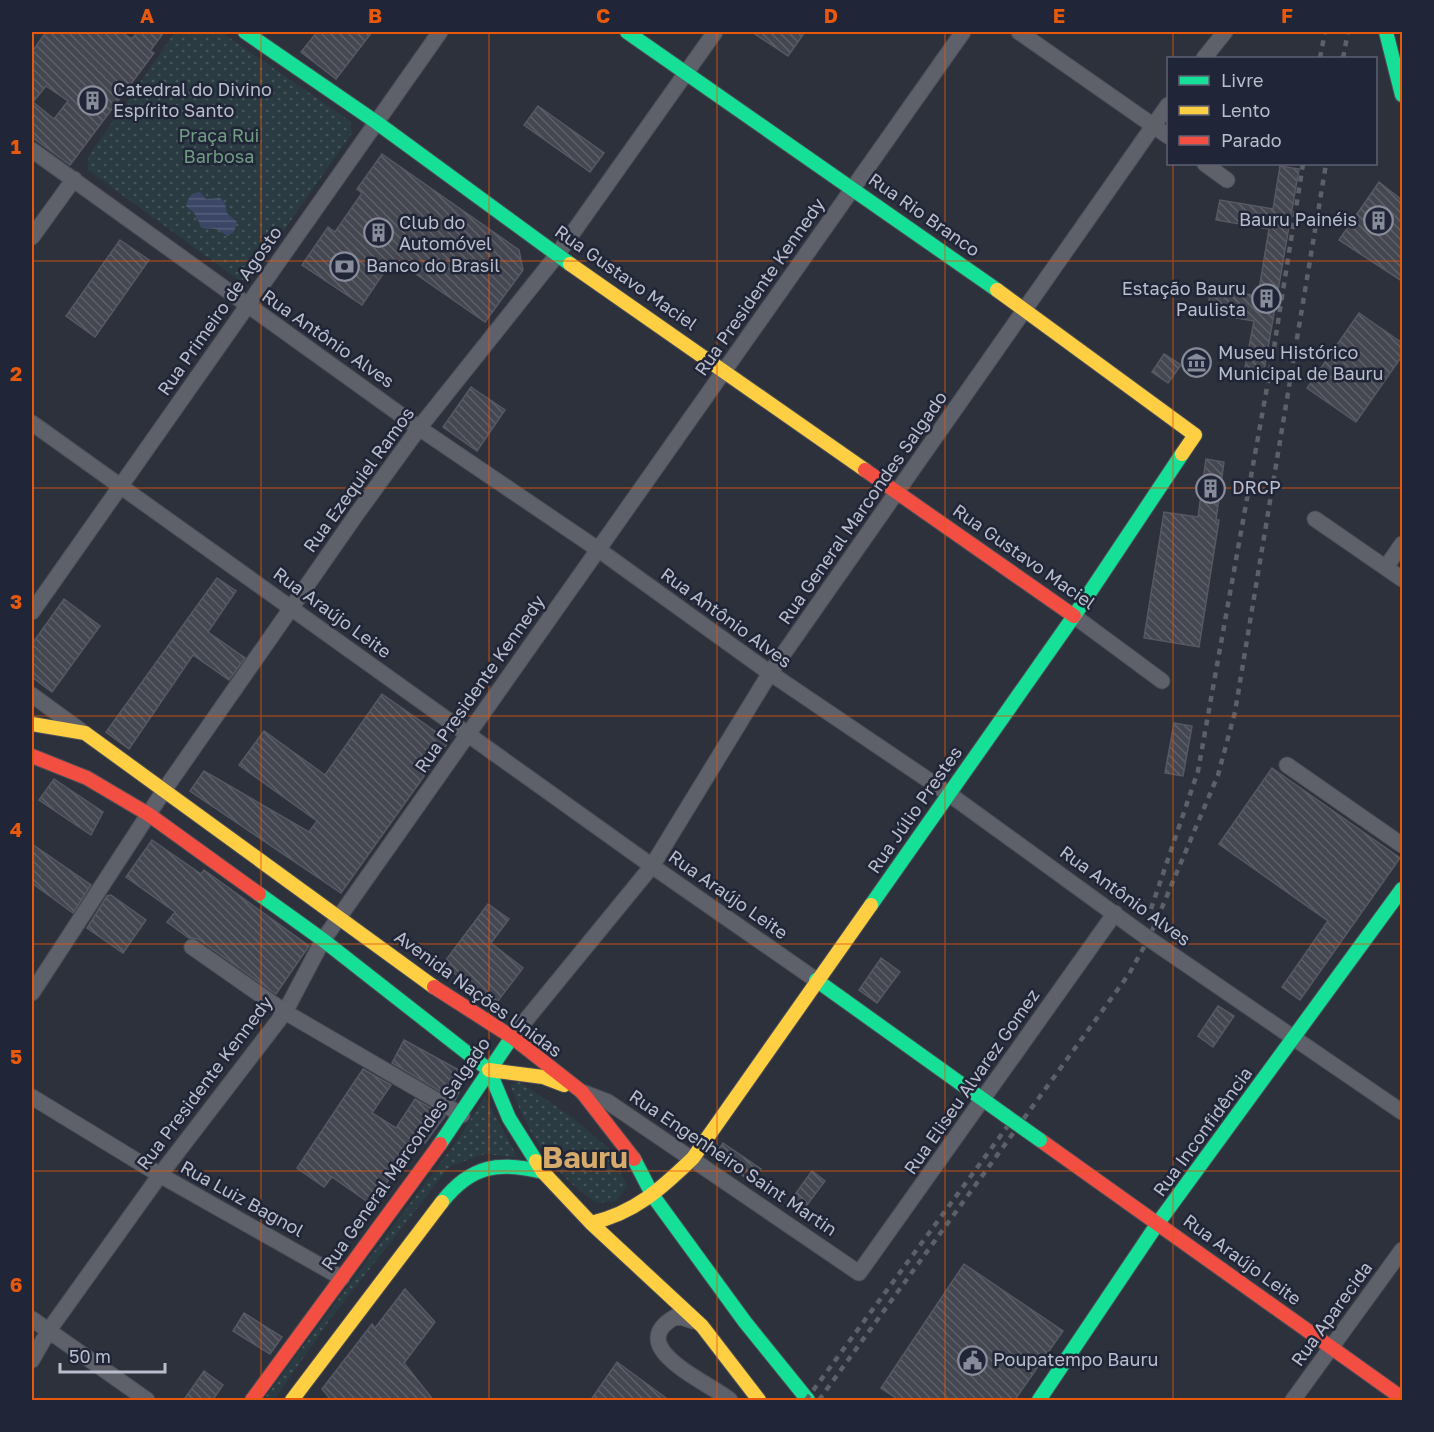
<svg xmlns="http://www.w3.org/2000/svg" width="1434" height="1432" viewBox="0 0 1434 1432" font-family="'Golos Text',sans-serif">
  <style>
    .green { fill: url(#green-dots) }
    .water { fill: url(#water-rules) }
    .building { fill: url(#building-back-hatch); stroke: #565963; stroke-width: 1.5; fill-rule: evenodd }
    .lines { fill: none; stroke-linecap: round; stroke-linejoin: round }
    .street-casing { stroke: #4b4e56; stroke-width: 17 }
    .fast-casing { stroke: #4b4e56; stroke-width: 16 }
    .slow-casing { stroke: #4b4e56; stroke-width: 16 }
    .jam-casing { stroke: #4b4e56; stroke-width: 16 }
    .street { stroke: #5e616a; stroke-width: 15 }
    .fast { stroke: #16e098; stroke-width: 14 }
    .slow { stroke: #ffcf43; stroke-width: 14 }
    .jam { stroke: #f24e42; stroke-width: 14 }
    .rail { stroke: #5c6068; stroke-width: 4.5; stroke-dasharray: 6 6; stroke-linecap: butt }
    .fast-bridge-casing { stroke: #4b4e56; stroke-width: 16; stroke-linecap: butt }
    .fast-bridge { stroke: #16e098; stroke-width: 14 }
    .grid { fill: none; stroke: #e8590c; stroke-width: 1.5; stroke-opacity: 0.55 }
    .labels { text-anchor: middle; stroke-width: 5; stroke-linejoin: round; paint-order: stroke }
    .poi-label { font-size: 18px; fill: #b9bdcc; stroke: #202637; text-anchor: start }
    .park-label { font-size: 18px; fill: #709c81; stroke: #202637 }
    .street-label { font-size: 18px; fill: #b9bdcc; stroke: #202637 }
    .town-label { font-size: 30px; font-weight: bold; fill: #d5aa6b; stroke: #202637 }
    .neatline { fill: none; stroke: #e8590c; stroke-width: 2 }
    .grid-label { font-size: 20px; text-anchor: middle; font-weight: bold; fill: #e8590c }
  </style>
  <defs>
    <pattern id="green-dots" width="8" height="8" patternUnits="userSpaceOnUse" patternTransform="scale(1.5)"><rect width="8" height="8" fill="#2a3b42"/><path d="M2 2h.1M6 6h.1" fill="none" stroke="#47555c" stroke-width="1.8" stroke-linecap="round"/></pattern>
    <pattern id="water-rules" width="6" height="5" patternUnits="userSpaceOnUse" patternTransform="scale(1.5)"><rect width="6" height="5" fill="#3b4565"/><path d="M0 2.5h6" fill="none" stroke="#555e7a"/></pattern>
    <pattern id="building-back-hatch" width="6" height="6" patternUnits="userSpaceOnUse" patternTransform="scale(1.5)"><rect width="6" height="6" fill="#444750"/><path d="M-1 5l2 2M0 0l6 6M5-1l2 2" fill="none" stroke="#5d6068"/></pattern>
  </defs>
  <rect width="100%" height="100%" fill="#2d313c"/>
  <!-- green -->
  <path class="green" d="M 175,32 L 221,32 L 350,121 L 352,133 L 249,280 L 239,280 L 88,170 L 88,157 Z
    M 519,1082 L 572,1117 L 609,1149 L 627,1186 L 616,1201 L 597,1203 C 550,1171 530,1137 510,1085 Z
    M 485,1096 L 517,1157 L 485,1154 L 450,1166 L 329,1321 L 274,1400 L 263,1400 L 459,1138 Z"/>
  <!-- water -->
  <path class="water" d="M 200,192 L 206,199 L 220,198 L 225,203 L 227,213 L 237,222 L 234,232 L 228,236 L 216,229 L 202,228 L 194,213 L 186,206 C 188,197 191,193 200,192 Z"/>
  <!-- building -->
  <path class="building" d="M 46,32 L 121,32 L 132,39 L 137,32 L 164,32 L 150,51 L 154,53 L 70,165 L 32,137 L 32,52 ZM 46,86 L 68,101 L 54,119 L 33,102 Z
    M 317,32 L 372,32 L 336,79 L 301,52 Z
    M 752,32 L 805,32 L 788,56 Z
    M 538,106 L 604,153 L 590,172 L 524,125 Z
    M 382,154 L 519,250 L 523,270 L 485,322 L 400,263 L 395,270 L 389,265 L 362,305 L 302,265 L 328,227 L 335,232 L 362,193 L 357,189 Z
    M 1280,166 L 1299,169 L 1264,371 L 1245,368 L 1254,321 L 1207,313 L 1211,288 L 1258,296 L 1269,229 L 1216,220 L 1220,200 L 1273,209 Z
    M 1379,182 L 1402,200 L 1402,281 L 1339,240 Z
    M 120,240 L 149,260 L 95,337 L 66,316 Z
    M 1359,313 L 1402,343 L 1402,356 L 1356,422 L 1307,388 Z
    M 1164,354 L 1181,365 L 1168,383 L 1152,372 Z
    M 471,387 L 505,410 L 477,451 L 443,427 Z
    M 1206,459 L 1224,462 L 1216,520 L 1219,520 L 1199,647 L 1144,638 L 1164,512 L 1198,517 Z
    M 217,578 L 236,591 L 208,632 L 245,658 L 229,680 L 193,655 L 129,749 L 106,732 Z
    M 64,599 L 100,626 L 52,692 L 32,677 L 32,644 Z
    M 382,694 L 449,741 L 341,893 L 190,791 L 204,771 L 309,832 L 317,821 L 239,765 L 264,731 L 325,775 Z
    M 1174,723 L 1192,726 L 1183,776 L 1165,773 Z
    M 1272,768 L 1400,858 L 1300,1000 L 1282,987 L 1328,921 L 1219,844 Z
    M 54,779 L 103,812 L 91,835 L 39,800 Z
    M 152,840 L 201,874 L 204,870 L 309,946 L 276,994 L 198,939 L 189,938 L 167,922 L 175,912 L 126,877 Z
    M 32,844 L 91,885 L 73,913 L 32,883 Z
    M 111,895 L 146,920 L 123,953 L 87,928 L 107,896 Z
    M 488,904 L 509,919 L 491,943 L 523,968 L 494,1006 L 443,964 Z
    M 881,958 L 900,972 L 877,1003 L 859,990 Z
    M 1218,1006 L 1234,1016 L 1213,1047 L 1198,1036 Z
    M 404,1040 L 468,1075 L 455,1100 L 392,1063 Z
    M 363,1069 L 391,1085 L 372,1113 L 396,1128 L 415,1099 L 445,1116 L 425,1143 L 416,1137 L 382,1190 L 385,1192 L 375,1207 L 332,1177 L 324,1187 L 297,1168 Z
    M 723,1143 L 761,1169 L 752,1182 L 714,1156 Z
    M 812,1171 L 825,1181 L 801,1213 L 788,1204 Z
    M 964,1264 L 1063,1331 L 1014,1401 L 900,1401 L 881,1388 Z
    M 405,1289 L 435,1322 L 404,1363 L 434,1401 L 332,1401 L 322,1389 L 372,1324 L 375,1328 Z
    M 244,1313 L 282,1337 L 270,1354 L 233,1331 Z
    M 617,1362 L 670,1401 L 590,1401 Z
    M 204,1371 L 223,1385 L 212,1401 L 183,1401 Z"/>
  <g class="lines">
    <defs>
      <path id="street" d="M 1019,32 L 1168,136
        M 1204,58 L 1225,32
        M 32,150 L 419,428 L 599,550 L 770,673 L 949,794 L 1142,934 L 1402,1112
        M 1205,164 L 1227,180
        M 32,237 L 74,179
        M 32,423 L 652,866 L 816,980
        M 1315,519 L 1402,579
        M 1386,567 L 1402,544
        M 32,612 L 440,32
        M 1074,616 L 1162,681
        M 32,695 L 80,730
        M 1287,765 L 1402,845
        M 192,947 L 285,1012 L 462,1115
        M 32,993 L 165,789 L 356,515 L 419,428 L 557,255 L 715,32
        M 512,1037 L 652,866 L 770,673 L 1168,105
        M 582,1092 L 608,1102 L 859,1273 L 1115,913
        M 32,1097 L 160,1175 L 342,1278
        M 32,1319 L 147,1400
        M 693,1321 L 677,1316 C 620,1346 708,1382 730,1400
        M 32,1360 L 49,1330 L 160,1175 L 285,1012 L 323,940 L 963,32
        M 1293,1400 L 1402,1250"/>
      <path id="fast" d="M 245,32 L 376,122 L 570,264
        M 627,32 L 997,290
        M 1386,32 L 1402,95
        M 259,894 L 323,940 L 489,1070 L 509,1118 L 536,1161
        M 871,905 L 1074,616 L 1182,454
        M 816,980 L 1006,1116
        M 440,1144 L 512,1037
        M 634,1159 L 653,1196 L 745,1322 L 808,1400
        M 442,1202 C 471,1165 499,1161 543,1172
        M 1039,1400 L 1158,1223 L 1402,889"/>
      <path id="slow" d="M 570,264 L 865,470
        M 997,290 L 1195,435 L 1182,454
        M 32,724 L 85,733 L 434,987
        M 489,1070 L 543,1077 L 564,1085
        M 536,1161 L 543,1172 L 591,1223 L 702,1326 L 759,1400
        M 591,1223 C 635,1213 662,1188 693,1158 L 871,905
        M 292,1400 L 442,1202"/>
      <path id="jam" d="M 865,470 L 1074,616
        M 32,756 L 87,778 L 148,814 L 259,894
        M 434,987 L 512,1037 L 582,1092 L 634,1159
        M 1040,1140 L 1402,1398
        M 252,1400 L 440,1144"/>
    </defs>
    <!-- street casing -->
    <use href="#street" class="street-casing"/>
    <!-- fast casing -->
    <use href="#fast" class="fast-casing"/>
    <!-- slow casing -->
    <use href="#slow" class="slow-casing"/>
    <!-- jam casing -->
    <use href="#jam" class="jam-casing"/>
    <!-- street -->
    <use href="#street" class="street"/>
    <!-- fast -->
    <use href="#fast" class="fast"/>
    <!-- slow -->
    <use href="#slow" class="slow"/>
    <!-- jam -->
    <use href="#jam" class="jam"/>
    <!-- rail -->
    <path class="rail" d="M 1320,58 L 1325,32
      M 1343,58 L 1348,32
      M 1151,909 L 1198,771 L 1273,354 L 1303,164
      M 806,1400 L 1010,1123
      M 819,1400 L 1129,974 L 1149,938 L 1218,775 L 1235,712 L 1326,164"/>
    <defs>
      <path id="fast-bridge" d="M 1006,1116 L 1040,1140"/>
    </defs>
    <!-- fast-bridge casing -->
    <use href="#fast-bridge" class="fast-bridge-casing"/>
    <!-- fast-bridge -->
    <use href="#fast-bridge" class="fast-bridge"/>
  </g>
  <!-- grid -->
  <path class="grid" d="M 261,32 L 261,1400M 489,32 L 489,1400M 717,32 L 717,1400M 945,32 L 945,1400M 1173,32 L 1173,58M 1173,164 L 1173,1400M 32,261 L 1402,261M 32,488 L 1402,488M 32,716 L 1402,716M 32,944 L 1402,944M 32,1171 L 1402,1171"/>
  <!-- icons -->
  <defs>
    <symbol id="building-ring" viewBox="-11 -11 22 22"><circle r="9.5" fill="#202637" stroke="#888c9a" stroke-width="1.5"/><path d="M-4-6H4V6H1V3H-1V6H-4ZM-2.5-4.3h1.7v1.8h-1.7ZM.8-4.3h1.7v1.8H.8ZM-2.5-1h1.7V.8h-1.7ZM.8-1h1.7V.8H.8Z" fill="#888c9a"/></symbol>
    <symbol id="bank-ring" viewBox="-11 -11 22 22"><circle r="9.5" fill="#202637" stroke="#888c9a" stroke-width="1.5"/><path d="M-6-4H6V4H-6ZM0-2.3a2.3 2.3 0 1 0 0 4.6a2.3 2.3 0 1 0 0-4.6Z" fill="#888c9a"/></symbol>
    <symbol id="museum-ring" viewBox="-11 -11 22 22"><circle r="9.5" fill="#202637" stroke="#888c9a" stroke-width="1.5"/><path d="M0-6L6-3V-2H-6V-3ZM-5-1h2V3h-2ZM-1-1h2V3h-2ZM3-1h2V3H3ZM-6 4H6V6H-6Z" fill="#888c9a"/></symbol>
    <symbol id="civic-ring" viewBox="-11 -11 22 22"><circle r="9.5" fill="#202637" stroke="#888c9a" stroke-width="1.5"/><path d="M-.6-6.5H3V-4.5H.6V-3L4-1V1h2V6H-6V1h2V-1L-.6-3ZM-1.2 2.5V6h2.4V2.5Z" fill="#888c9a"/></symbol>
  </defs>
  <g fill-rule="evenodd">
    <use href="#building-ring" x="76" y="84" width="33" height="33"/>
    <use href="#building-ring" x="1362" y="204" width="33" height="33"/>
    <use href="#building-ring" x="362" y="216" width="33" height="33"/>
    <use href="#bank-ring" x="328" y="250" width="33" height="33"/>
    <use href="#building-ring" x="1250" y="282" width="33" height="33"/>
    <use href="#museum-ring" x="1180" y="346" width="33" height="33"/>
    <use href="#building-ring" x="1194" y="472" width="33" height="33"/>
    <use href="#civic-ring" x="956" y="1344" width="33" height="33"/>
  </g>
  <g class="labels">
    <!-- poi labels -->
    <g class="poi-label">
      <text x="113" y="96">Catedral do Divino<tspan x="113" dy="21">Espírito Santo</tspan></text>
      <text x="1357" y="226" text-anchor="end">Bauru Painéis</text>
      <text x="399" y="229">Club do<tspan x="399" dy="21">Automóvel</tspan></text>
      <text x="366" y="272">Banco do Brasil</text>
      <text x="1246" y="295" text-anchor="end">Estação Bauru<tspan x="1246" dy="21">Paulista</tspan></text>
      <text x="1218" y="359">Museu Histórico<tspan x="1218" dy="21">Municipal de Bauru</tspan></text>
      <text x="1232" y="494">DRCP</text>
      <text x="993" y="1366">Poupatempo Bauru</text>
    </g>
    <!-- park labels -->
    <g class="park-label">
      <text x="219" y="142">Praça Rui<tspan x="219" dy="21">Barbosa</tspan></text>
    </g>
    <!-- street labels -->
    <g class="street-label">
      <text transform="translate(924 215) rotate(35)" y="6">Rua Rio Branco</text>
      <text transform="translate(626 278) rotate(35)" y="6">Rua Gustavo Maciel</text>
      <text transform="translate(760 287) rotate(-55)" y="6">Rua Presidente Kennedy</text>
      <text transform="translate(220 311) rotate(-55)" y="6">Rua Primeiro de Agosto</text>
      <text transform="translate(328 339) rotate(35)" y="6">Rua Antônio Alves</text>
      <text transform="translate(359 480) rotate(-54)" y="6">Rua Ezequiel Ramos</text>
      <text transform="translate(863 508) rotate(-55)" y="6">Rua General Marcondes Salgado</text>
      <text transform="translate(1024 557) rotate(35)" y="6">Rua Gustavo Maciel</text>
      <text transform="translate(332 613) rotate(36)" y="6">Rua Araújo Leite</text>
      <text transform="translate(726 618) rotate(36)" y="6">Rua Antônio Alves</text>
      <text transform="translate(480 684) rotate(-55)" y="6">Rua Presidente Kennedy</text>
      <text transform="translate(915 810) rotate(-55)" y="6">Rua Júlio Prestes</text>
      <text transform="translate(728 895) rotate(35)" y="6">Rua Araújo Leite</text>
      <text transform="translate(1125 896) rotate(36)" y="6">Rua Antônio Alves</text>
      <text transform="translate(478 994) rotate(36)" y="6">Avenida Nações Unidas</text>
      <text transform="translate(972 1082) rotate(-55)" y="6">Rua Eliseu Alvarez Gomez</text>
      <text transform="translate(205 1083) rotate(-53)" y="6">Rua Presidente Kennedy</text>
      <text transform="translate(1203 1132) rotate(-54)" y="6">Rua Inconfidência</text>
      <text transform="translate(406 1154) rotate(-55)" y="6">Rua General Marcondes Salgado</text>
      <text transform="translate(733 1163) rotate(34)" y="6">Rua Engenheiro Saint Martin</text>
      <text transform="translate(242 1199) rotate(29)" y="6">Rua Luiz Bagnol</text>
      <text transform="translate(1242 1260) rotate(36)" y="6">Rua Araújo Leite</text>
      <text transform="translate(1332 1314) rotate(-54)" y="6">Rua Aparecida</text>
    </g>
    <!-- town labels -->
    <g class="town-label">
      <text x="585" y="1168">Bauru</text>
    </g>
  </g>
  <!-- border -->
  <rect width="1434" height="1432" fill="none" stroke="#202637" stroke-width="66"/>
  <!-- legend -->
  <rect x="1167" y="57" width="210" height="108" fill="#202637" stroke="#5d6273" stroke-width="1.5"/>
  <rect x="1179" y="76" width="30" height="9" fill="#16e098" stroke="#5d6273" stroke-width="1.5"/>
  <text x="1221" y="87" font-size="18" fill="#b9bdcc">Livre</text>
  <rect x="1179" y="106" width="30" height="9" fill="#ffcf43" stroke="#5d6273" stroke-width="1.5"/>
  <text x="1221" y="117" font-size="18" fill="#b9bdcc">Lento</text>
  <rect x="1179" y="136" width="30" height="9" fill="#f24e42" stroke="#5d6273" stroke-width="1.5"/>
  <text x="1221" y="147" font-size="18" fill="#b9bdcc">Parado</text>
  <!-- scale -->
  <path d="M60 1363v9h105v-9" fill="none" stroke="#b9bdcc" stroke-width="3"/>
  <text x="69" y="1363" font-size="18" fill="#b9bdcc" stroke="#202637" stroke-width="4.5" paint-order="stroke">50 m</text>
  <rect x="33" y="33" width="1368" height="1366" class="neatline"/>
  <g class="grid-label">
    <text x="147" y="23">A</text>
    <text x="375" y="23">B</text>
    <text x="603" y="23">C</text>
    <text x="831" y="23">D</text>
    <text x="1059" y="23">E</text>
    <text x="1287" y="23">F</text>
    <text x="16" y="154">1</text>
    <text x="16" y="381">2</text>
    <text x="16" y="609">3</text>
    <text x="16" y="837">4</text>
    <text x="16" y="1064">5</text>
    <text x="16" y="1292">6</text>
  </g>
</svg>
